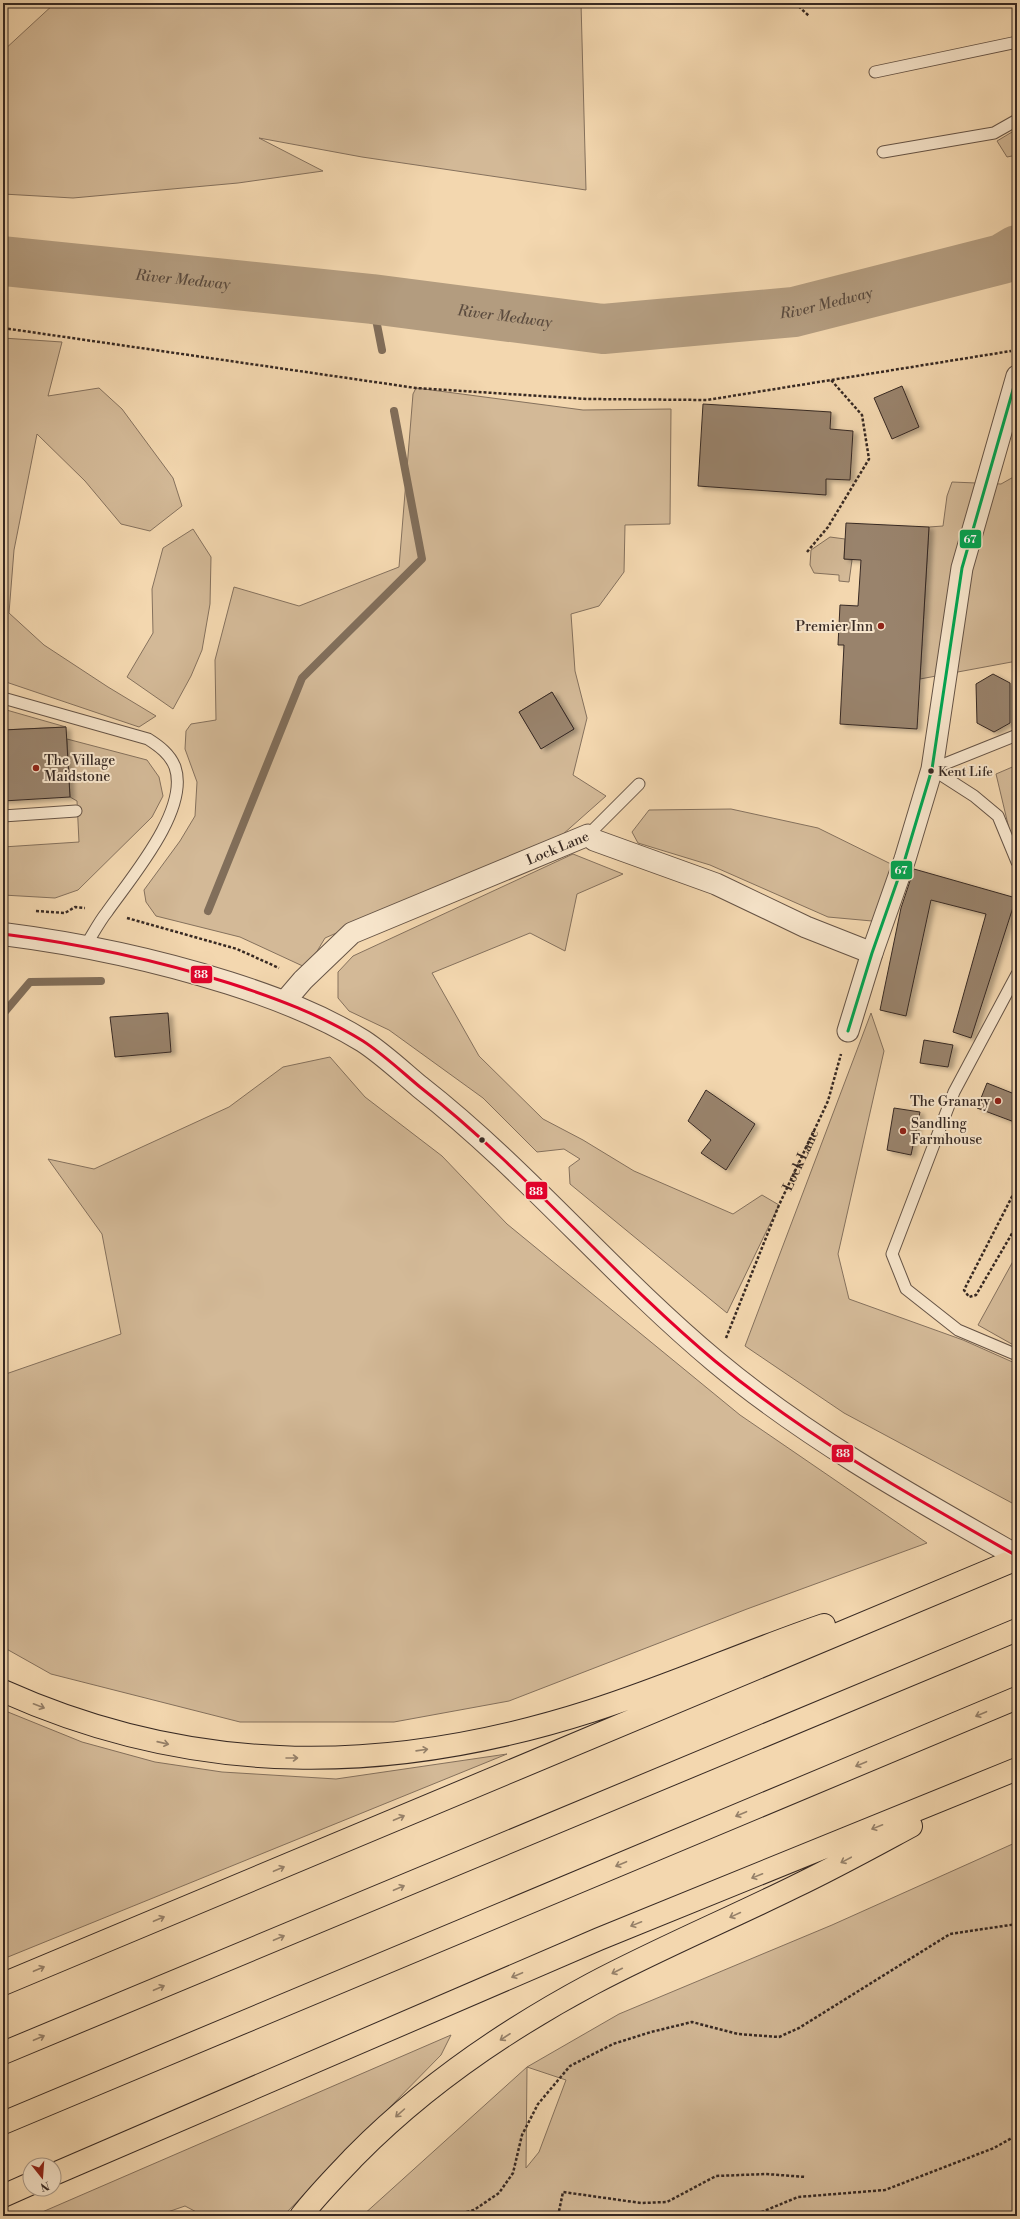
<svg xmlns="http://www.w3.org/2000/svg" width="1020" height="2219" viewBox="0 0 1020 2219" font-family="'Libre Bodoni',serif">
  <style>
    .green { fill: #d3b997; stroke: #85715d; fill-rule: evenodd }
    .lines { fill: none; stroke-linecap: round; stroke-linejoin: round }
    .stream { stroke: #816e5a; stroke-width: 8 }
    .river { stroke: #b39c7f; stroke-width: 50 }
    .building { fill: #99836c; stroke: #372923; filter: url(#shadow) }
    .service-casing { stroke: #665446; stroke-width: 13 }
    .minor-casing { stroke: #665446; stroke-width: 23 }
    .tertiary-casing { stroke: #665446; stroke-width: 24 }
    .motorway-casing { stroke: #372923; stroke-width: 24 }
    .path { stroke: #372923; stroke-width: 2.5; stroke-dasharray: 3 2; stroke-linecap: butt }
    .service { stroke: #f7e5cb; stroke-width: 11 }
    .minor { stroke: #f7e5cb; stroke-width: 21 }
    .tertiary { stroke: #f7e5cb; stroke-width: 22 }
    .motorway { stroke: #f3d7af; stroke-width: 22 }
    .bus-1-casing { stroke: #f7e5cb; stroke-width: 6 }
    .bus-2-casing { stroke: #f7e5cb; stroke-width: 6 }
    .bus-1 { stroke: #e4002b; stroke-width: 3 }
    .bus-2 { stroke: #00a651; stroke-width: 3 }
    .oneway { stroke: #958069 }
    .poi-dot { fill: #8f2418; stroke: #f7e5cb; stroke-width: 1.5 }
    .bus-dot { fill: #372923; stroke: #f7e5cb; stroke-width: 1.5 }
    .labels { text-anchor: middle; stroke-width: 4; stroke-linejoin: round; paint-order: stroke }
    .bus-label { font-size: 13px; fill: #372923; stroke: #f7e5cb; text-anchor: start }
    .poi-label { font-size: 14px; fill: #372923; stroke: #f7e5cb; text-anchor: end }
    .street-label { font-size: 14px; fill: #372923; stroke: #f7e5cb }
    .water-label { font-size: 15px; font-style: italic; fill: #5c4c3f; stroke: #f7e5cb }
    .line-badge { stroke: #f7e5cb; stroke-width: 1.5 }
    .badge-label { font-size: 11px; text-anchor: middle; font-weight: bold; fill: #fff }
  </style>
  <defs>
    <filter id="shadow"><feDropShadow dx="4.5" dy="2.5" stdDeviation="2" flood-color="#0004"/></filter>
  </defs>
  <rect width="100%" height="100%" fill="#f3d7af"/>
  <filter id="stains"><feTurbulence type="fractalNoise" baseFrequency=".005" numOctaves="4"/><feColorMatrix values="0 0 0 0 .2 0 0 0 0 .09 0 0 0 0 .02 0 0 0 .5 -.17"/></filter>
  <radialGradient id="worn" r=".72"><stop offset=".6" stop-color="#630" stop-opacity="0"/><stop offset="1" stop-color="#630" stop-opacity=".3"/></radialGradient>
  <!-- green -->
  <path class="green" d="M 55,3 L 581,3 L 586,190 L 362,157 L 259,138 L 323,171 L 238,183 L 73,198 L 3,194 L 3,51 Z
    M 1017,129 L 1017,155 L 1007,157 L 997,141 Z
    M 3,338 L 62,342 L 48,396 L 99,388 L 122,409 L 173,478 L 182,506 L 150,531 L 121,524 L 85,481 L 37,434 L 14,550 L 9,613 L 44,645 L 108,687 L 156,716 L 139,727 L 3,681 Z
    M 416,388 L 583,410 L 671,409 L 670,524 L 625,525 L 624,572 L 599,606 L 571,614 L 575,671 L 587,718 L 573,775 L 606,796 L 562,835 L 325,938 L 307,968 L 240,937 L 156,916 L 146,902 L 144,890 L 180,841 L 195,816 L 197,782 L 185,749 L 186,731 L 191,724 L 216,720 L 215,660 L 234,587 L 299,606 L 399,567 L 413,394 ZM 552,692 L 574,729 L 541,748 L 519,712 Z
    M 1017,475 L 1017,661 L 920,679 L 929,527 L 943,526 L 947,496 L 952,482 L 1001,484 Z
    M 193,529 L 211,557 L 210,604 L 202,650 L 191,676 L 173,709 L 127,677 L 153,633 L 152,589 L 163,548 Z
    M 830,537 L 845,539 L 844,559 L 852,560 L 849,582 L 839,581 L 839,575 L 814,573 L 810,565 L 811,550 Z
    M 3,709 L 66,727 L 3,730 Z
    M 67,739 L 147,760 L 159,777 L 163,796 L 152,817 L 78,890 L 55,898 L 3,895 L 3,847 L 79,842 L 77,801 L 70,797 Z
    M 1017,765 L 1017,850 L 1011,837 L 996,774 Z
    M 731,809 L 818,828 L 893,865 L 887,893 L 872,921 L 828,917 L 710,865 L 638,843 L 632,832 L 649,810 Z
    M 573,854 L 623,874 L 577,894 L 565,951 L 530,933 L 432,973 L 479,1056 L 543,1119 L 583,1140 L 634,1171 L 733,1214 L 762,1195 L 779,1205 L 727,1313 L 570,1184 L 569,1167 L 580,1159 L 564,1149 L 537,1152 L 483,1098 L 389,1030 L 349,1011 L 338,998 L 338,972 L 353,956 Z
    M 871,1013 L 884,1051 L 838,1254 L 849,1299 L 963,1340 L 1017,1364 L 1017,1501 L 1012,1503 L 844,1413 L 745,1346 Z
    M 330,1057 L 365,1097 L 442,1156 L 507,1224 L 740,1415 L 927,1543 L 747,1609 L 509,1701 L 394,1722 L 240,1722 L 51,1674 L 3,1647 L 3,1375 L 121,1334 L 102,1234 L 48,1159 L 94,1169 L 229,1107 L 283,1067 Z
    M 1017,1254 L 1017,1347 L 978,1325 Z
    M 3,1710 L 82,1742 L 155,1762 L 222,1772 L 336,1779 L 507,1754 L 3,1959 Z
    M 1017,1842 L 1017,2216 L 362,2216 L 527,2067 L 619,2014 L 832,1925 ZM 527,2067 L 566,2080 L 539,2152 L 526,2168 Z
    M 451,2035 L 441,2055 L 283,2216 L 204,2216 L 185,2206 L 156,2216 L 33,2216 Z"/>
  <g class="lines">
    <!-- stream -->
    <path class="stream" d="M 372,299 L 382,350
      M 208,911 L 302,678 L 422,559 L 394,411
      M 3,1014 L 30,982 L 101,981"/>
    <!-- river -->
    <path class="river" id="s1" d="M 3,261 L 372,299 L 603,329 L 794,312 L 1002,259 L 1017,250"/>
  </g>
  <!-- building -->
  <path class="building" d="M 902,386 L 919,427 L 892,439 L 874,398 Z
    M 703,404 L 831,412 L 830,429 L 853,431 L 850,480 L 826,479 L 826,495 L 698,486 Z
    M 846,523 L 929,527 L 917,729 L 840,724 L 844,645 L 838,645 L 840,605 L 858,606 L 861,560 L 844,559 Z
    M 993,674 L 1010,683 L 1010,723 L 994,732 L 977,723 L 976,684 Z
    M 552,692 L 574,729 L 541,749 L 519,712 Z
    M 66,727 L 70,797 L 3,801 L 3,730 Z
    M 914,869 L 1016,898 L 971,1038 L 953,1032 L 986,914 L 931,900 L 906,1016 L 880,1010 L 901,908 Z
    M 168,1013 L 171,1052 L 115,1057 L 110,1017 Z
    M 924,1040 L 953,1045 L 948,1067 L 920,1063 Z
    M 987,1083 L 1017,1095 L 1017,1123 L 977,1108 Z
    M 706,1090 L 755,1124 L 726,1170 L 701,1153 L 711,1140 L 688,1121 Z
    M 894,1108 L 920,1112 L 911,1155 L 887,1150 Z"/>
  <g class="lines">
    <defs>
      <path id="service" d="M 875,72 L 1017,42
        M 883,152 L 994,133 L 1017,120
        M 3,698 L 148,739 C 159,746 170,754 175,767 C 190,810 130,879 107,912 C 99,922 93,934 86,945
        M 932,769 L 974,796 L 998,816 L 1017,862
        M 932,769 L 1017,735
        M 3,816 L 76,811
        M 588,835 L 639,784
        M 1017,974 L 954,1092 L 892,1254 L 906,1289 L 958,1330 L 1017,1355"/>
      <g id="minor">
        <path id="s3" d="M 285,1001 L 303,980 L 352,933 L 588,835 L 594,840 L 716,884 L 806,927 L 872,953"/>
        <path d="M 848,1031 L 872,953 L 905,859 L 932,769 L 962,568 L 1017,376"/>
      </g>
      <path id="tertiary" d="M 3,934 C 82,944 153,959 229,983 C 276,998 321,1015 363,1041 C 383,1054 402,1072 420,1087 C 526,1170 612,1275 715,1361 C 807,1438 913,1497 1017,1556"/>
      <path id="motorway" d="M 3,1691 C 197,1778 391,1775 591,1711 C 670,1686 745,1652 824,1625
        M 3,1984 L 1017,1559
        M 3,2053 L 1017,1630
        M 3,2123 L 1017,1698
        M 54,2174 L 599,1939 L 1017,1769
        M 3,2196 L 30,2184
        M 301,2216 C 317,2195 337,2175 355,2156 C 424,2086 506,2030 592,1984 C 658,1949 727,1920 794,1887 C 834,1868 872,1847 911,1826"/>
    </defs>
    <!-- service casing -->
    <use href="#service" class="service-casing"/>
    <!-- minor casing -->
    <use href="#minor" class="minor-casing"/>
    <!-- tertiary casing -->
    <use href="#tertiary" class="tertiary-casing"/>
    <!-- motorway casing -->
    <use href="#motorway" class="motorway-casing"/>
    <!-- path -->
    <g class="path">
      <path d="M 795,3 L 809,16"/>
      <path d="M 3,328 L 416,388 L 587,399 L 707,400 L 1011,351"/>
      <path d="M 807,552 L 828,527 L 869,459 L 862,415 L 831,380"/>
      <path d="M 36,911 L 65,913 L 75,907 L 85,908"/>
      <path d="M 127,918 L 237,949 L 279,968"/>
      <path d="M 1017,1187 L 964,1290 L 969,1297 L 976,1295 L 1017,1225"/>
      <path id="s2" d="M 726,1338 L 779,1205 L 828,1101 L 841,1054"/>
      <path d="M 452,2216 L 474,2210 L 499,2193 L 513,2173 L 522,2135 L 538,2104 L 570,2066 L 613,2044 L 651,2032 L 692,2022 L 738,2034 L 779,2037 L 799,2028 L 950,1934 L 1017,1924"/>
      <path d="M 558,2216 L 563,2192 L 641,2203 L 667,2202 L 716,2176 L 766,2174 L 806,2177"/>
      <path d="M 752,2216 L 798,2197 L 885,2190 L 994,2148 L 1017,2135"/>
    </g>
    <!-- service -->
    <use href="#service" class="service"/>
    <!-- minor -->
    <use href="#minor" class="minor"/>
    <!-- tertiary -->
    <use href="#tertiary" class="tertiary"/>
    <!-- motorway -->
    <use href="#motorway" class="motorway"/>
    <defs>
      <path id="bus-1" d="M 3,934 C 82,944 153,959 229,983 C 276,998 321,1015 363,1041 C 383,1054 402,1072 420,1087 C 526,1170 612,1275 715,1361 C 807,1438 913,1497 1017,1556"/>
      <path id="bus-2" d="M 848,1031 L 872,953 L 905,859 L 932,769 L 962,568 L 1017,376"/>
    </defs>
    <!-- bus-1 casing -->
    <use href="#bus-1" class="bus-1-casing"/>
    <!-- bus-2 casing -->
    <use href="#bus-2" class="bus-2-casing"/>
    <!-- bus-1 -->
    <use href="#bus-1" class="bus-1"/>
    <!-- bus-2 -->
    <use href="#bus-2" class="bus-2"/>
  </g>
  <!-- one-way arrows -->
  <defs><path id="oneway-shaft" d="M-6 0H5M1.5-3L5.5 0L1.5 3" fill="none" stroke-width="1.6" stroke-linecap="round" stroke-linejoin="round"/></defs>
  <g class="oneway">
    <use href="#oneway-shaft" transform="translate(39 1706) rotate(21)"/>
    <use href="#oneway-shaft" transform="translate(981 1714) rotate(157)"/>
    <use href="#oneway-shaft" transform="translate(163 1743) rotate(13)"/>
    <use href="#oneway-shaft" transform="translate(422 1750) rotate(-8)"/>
    <use href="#oneway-shaft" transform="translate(292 1758)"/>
    <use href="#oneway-shaft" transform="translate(861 1764) rotate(157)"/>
    <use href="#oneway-shaft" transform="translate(741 1814) rotate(157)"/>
    <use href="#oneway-shaft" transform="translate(399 1818) rotate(-23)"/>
    <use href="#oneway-shaft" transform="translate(877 1827) rotate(158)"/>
    <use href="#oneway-shaft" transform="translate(846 1860) rotate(152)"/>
    <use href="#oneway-shaft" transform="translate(621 1864) rotate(157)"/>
    <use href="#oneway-shaft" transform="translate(279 1869) rotate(-23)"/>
    <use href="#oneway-shaft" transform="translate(757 1876) rotate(158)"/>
    <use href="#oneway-shaft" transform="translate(399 1888) rotate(-23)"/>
    <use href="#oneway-shaft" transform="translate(735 1915) rotate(155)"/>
    <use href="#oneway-shaft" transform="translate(159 1919) rotate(-23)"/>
    <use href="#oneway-shaft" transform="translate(636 1924) rotate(158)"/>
    <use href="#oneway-shaft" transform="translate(279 1938) rotate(-23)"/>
    <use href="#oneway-shaft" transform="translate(39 1969) rotate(-23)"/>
    <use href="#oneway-shaft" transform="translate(617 1971) rotate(153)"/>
    <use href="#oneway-shaft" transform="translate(517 1975) rotate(157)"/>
    <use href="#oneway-shaft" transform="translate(159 1988) rotate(-23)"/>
    <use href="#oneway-shaft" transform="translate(505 2037) rotate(147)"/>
    <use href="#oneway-shaft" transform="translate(39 2038) rotate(-23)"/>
    <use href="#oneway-shaft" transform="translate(400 2113) rotate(138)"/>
  </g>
  <!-- markers -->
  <g class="poi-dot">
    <circle cx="881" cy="626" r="4"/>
    <circle cx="36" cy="768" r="4"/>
    <circle cx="998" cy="1101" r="4"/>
    <circle cx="903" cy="1131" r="4"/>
  </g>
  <g class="bus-dot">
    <circle cx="931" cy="771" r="3.5"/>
    <circle cx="482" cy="1140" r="3.5"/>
  </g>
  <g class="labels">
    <!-- bus labels -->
    <g class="bus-label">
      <text x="938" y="776">Kent Life</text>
    </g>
    <!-- poi labels -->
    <g class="poi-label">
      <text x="873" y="631">Premier Inn</text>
      <text x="44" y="765" text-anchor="start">The Village<tspan x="44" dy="16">Maidstone</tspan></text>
      <text x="990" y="1106">The Granary</text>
      <text x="911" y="1128" text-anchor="start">Sandling<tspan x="911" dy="16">Farmhouse</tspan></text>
    </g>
    <!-- street labels -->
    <g class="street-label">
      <text dy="5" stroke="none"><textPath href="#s3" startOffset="318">Lock Lane</textPath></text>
      <text dy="5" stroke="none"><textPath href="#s2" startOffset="193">Lock Lane</textPath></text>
    </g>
    <!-- water labels -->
    <g class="water-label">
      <text dy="5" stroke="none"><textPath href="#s1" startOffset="181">River Medway</textPath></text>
      <text dy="5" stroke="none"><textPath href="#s1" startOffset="829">River Medway</textPath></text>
      <text dy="5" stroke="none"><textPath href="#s1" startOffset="505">River Medway</textPath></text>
    </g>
  </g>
  <g class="line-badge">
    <rect x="959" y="529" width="23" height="20" rx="4" fill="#00a651"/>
    <rect x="890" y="860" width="23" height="20" rx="4" fill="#00a651"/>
    <rect x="190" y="965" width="23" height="19" rx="4" fill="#e4002b"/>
    <rect x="525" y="1181" width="23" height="19" rx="4" fill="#e4002b"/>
    <rect x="831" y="1444" width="23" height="19" rx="4" fill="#e4002b"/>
  </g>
  <g class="badge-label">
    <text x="970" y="543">67</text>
    <text x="901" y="874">67</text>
    <text x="201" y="978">88</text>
    <text x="536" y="1195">88</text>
    <text x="843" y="1457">88</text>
  </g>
  <!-- margin -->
  <rect width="1020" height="2219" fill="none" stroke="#f3d7af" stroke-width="16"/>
  <rect x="4" y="4" width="1012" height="2211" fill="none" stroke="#372923" stroke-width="2"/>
  <rect x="8" y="8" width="1004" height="2203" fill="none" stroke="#372923"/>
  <!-- north arrow -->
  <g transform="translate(42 2177) rotate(163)"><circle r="19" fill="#f7e5cb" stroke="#aa9a88"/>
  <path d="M0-3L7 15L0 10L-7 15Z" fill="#8f2418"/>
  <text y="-6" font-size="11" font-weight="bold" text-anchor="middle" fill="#372923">N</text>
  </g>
  <rect width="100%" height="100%" filter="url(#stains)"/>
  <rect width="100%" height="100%" fill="url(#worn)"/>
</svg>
